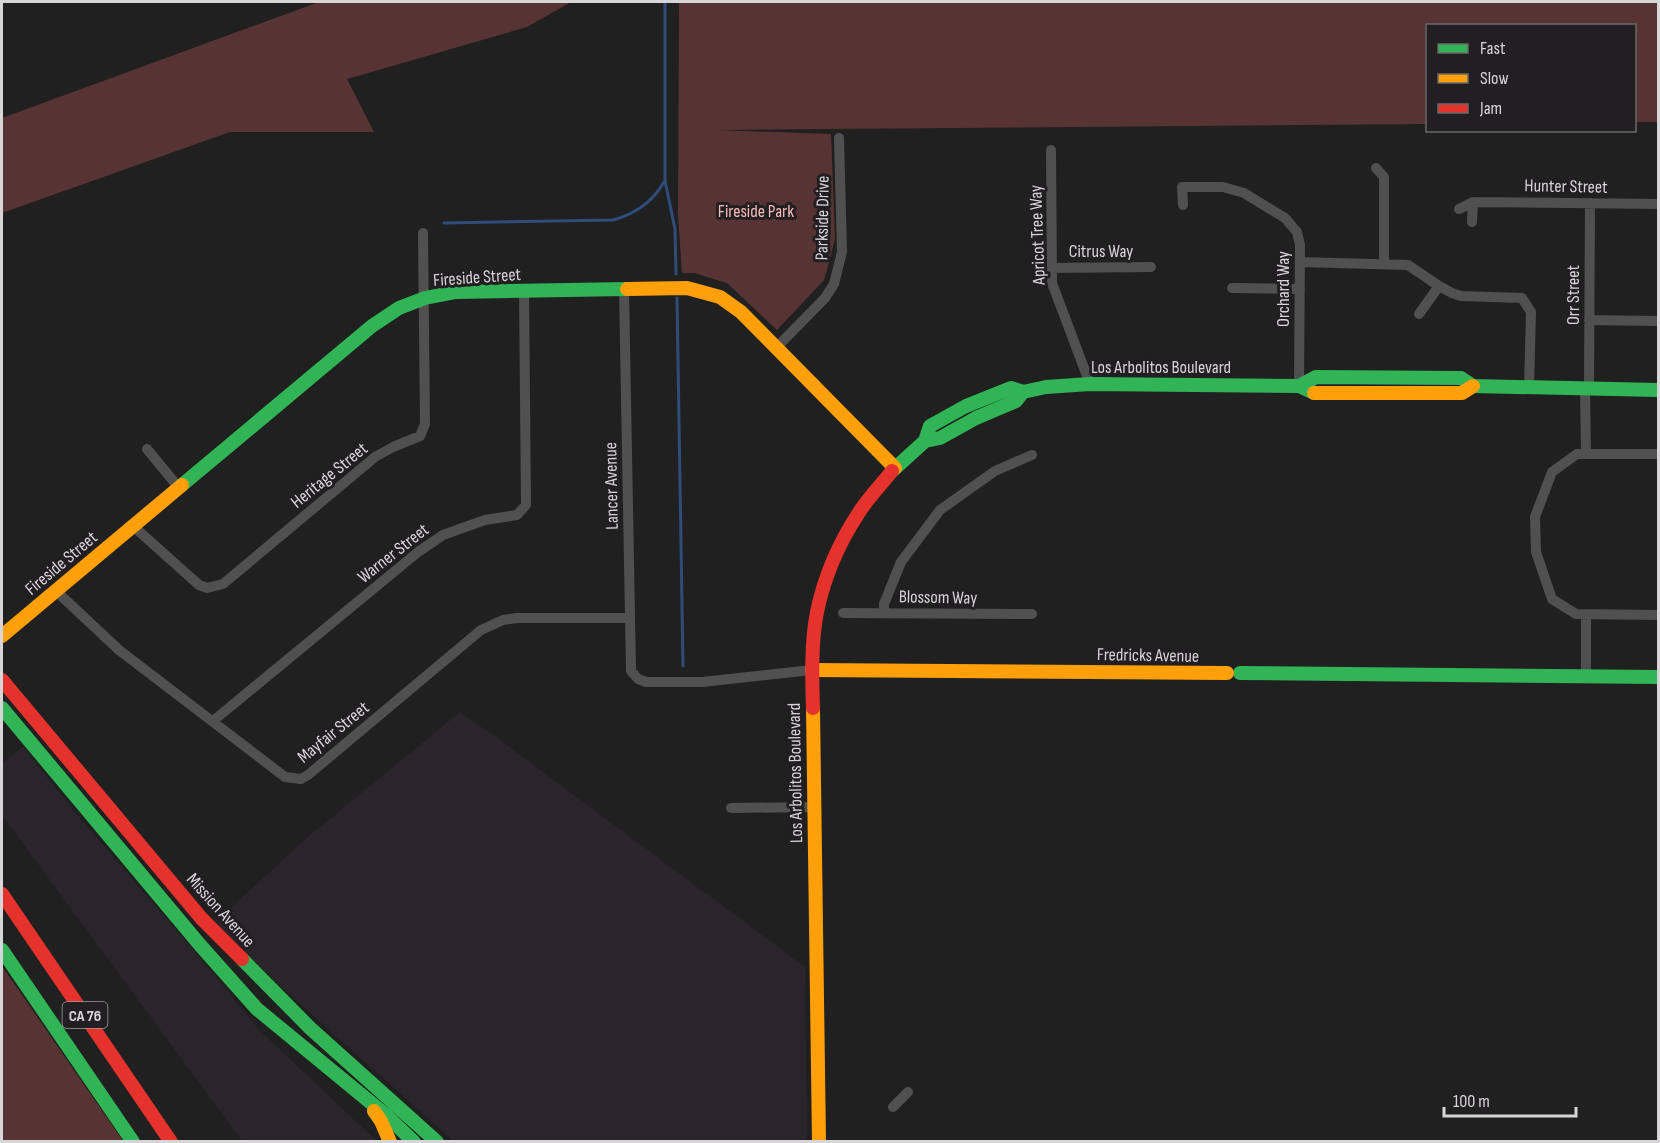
<svg xmlns="http://www.w3.org/2000/svg" width="1660" height="1143" viewBox="0 0 1660 1143" font-family="'Sofia Sans Condensed',sans-serif">
  <style>
    .built { fill: #2a252b }
    .green { fill: #583333 }
    .lines { fill: none; stroke-linecap: round; stroke-linejoin: round }
    .stream { stroke: #2f4c7b; stroke-width: 3 }
    .street { stroke: #515051; stroke-width: 10 }
    .fast { stroke: #30b455; stroke-width: 14 }
    .slow { stroke: #ff9f0a; stroke-width: 14 }
    .jam { stroke: #e5322d; stroke-width: 14 }
    .labels { text-anchor: middle; stroke-width: 6; stroke-linejoin: round; paint-order: stroke }
    .shield { fill: #211f21; stroke: #a09ea0; stroke-width: 1.5 }
    .shield-label { font-size: 16px; font-weight: bold; fill: #d7d5d7 }
    .street-label { font-size: 18px; fill: #d7d5d7; stroke: #211f21 }
    .park-label { font-size: 18px; fill: #fabab8; stroke: #211f21 }
  </style>
  <rect width="100%" height="100%" fill="#202020"/>
  <!-- built -->
  <path class="built" d="M 460,712 L 500,740 L 805,967 L 807,1141 L 454,1141 L 284,990 L 215,922 L 308,837 Z
    M 23,747 L 80,818 L 214,974 L 259,1030 L 377,1141 L 242,1141 L 2,815 L 2,764 Z"/>
  <!-- green -->
  <path class="green" d="M 319,2 L 571,2 L 527,27 L 347,79 L 374,132 L 230,132 L 2,213 L 2,118 Z
    M 679,2 L 1658,2 L 1658,122 L 1635,122 L 1634,26 L 1428,26 L 1427,124 L 715,130 L 831,134 L 835,239 L 829,262 L 824,280 L 777,330 L 727,283 L 694,273 L 682,273 L 678,215 Z
    M 2,966 L 123,1141 L 2,1141 Z"/>
  <g class="lines">
    <!-- stream -->
    <path class="stream" d="M 665,2 L 665,181 L 675,229 L 676,274
      M 444,223 L 613,220 C 635,214 652,203 664,182
      M 677,298 L 683,666"/>
    <!-- street -->
    <path class="street" d="M 1051,150 L 1052,283 L 1090,384
      M 1376,168 L 1384,177 L 1384,264
      M 1183,205 L 1182,187 L 1223,187 L 1244,193 L 1285,218 L 1297,232 L 1300,245 L 1299,386
      M 1459,209 L 1473,202 L 1658,204
      M 1472,222 L 1473,202
      M 1300,262 L 1408,265 L 1439,286 L 1452,293 L 1461,296 L 1522,298 L 1531,312 L 1529,387
      M 1051,268 L 1151,267
      M 1232,288 L 1300,289
      M 624,289 L 631,671 L 638,679 L 646,682 L 702,682 L 812,670
      M 1419,314 L 1439,286
      M 1589,320 L 1658,321
      M 776,348 L 825,298 L 834,284 L 842,252 L 839,138
      M 1585,388 L 1586,454
      M 1589,388 L 1590,203
      M 147,449 L 179,488
      M 1658,454 L 1577,454 L 1552,472 L 1535,517 L 1536,552 L 1552,599 L 1576,614 L 1658,615
      M 133,526 L 199,585 L 207,588 L 223,584 L 375,457 L 393,447 L 420,436 L 425,424 L 423,233
      M 55,590 L 119,650 L 285,777 L 301,779 L 308,775 L 481,630 L 503,620 L 517,618 L 629,618
      M 884,612 L 884,604 L 901,562 L 940,510 L 995,471 L 1032,455
      M 843,613 L 1032,614
      M 1586,615 L 1586,676
      M 213,721 L 418,552 L 443,535 L 485,520 L 517,515 L 526,505 L 524,291
      M 731,808 L 814,807
      M 893,1107 L 908,1092"/>
    <!-- fast -->
    <path class="fast" d="M 1299,386 L 1316,377 L 1461,378 L 1473,386 L 1658,390
      M 925,441 L 930,426 L 966,406 L 1011,388 L 1023,392 L 1046,387 L 1090,384 L 1299,386 L 1314,393
      M 892,471 L 925,441 L 940,438 L 976,418 L 1016,401 L 1023,392
      M 182,485 L 372,326 L 399,308 L 425,298 L 456,292 L 627,289
      M 1240,673 L 1658,677
      M 2,708 L 200,945 L 257,1009 L 387,1116 L 414,1142
      M 2,950 L 133,1142
      M 242,959 L 310,1028 L 437,1142"/>
    <!-- slow -->
    <path class="slow" d="M 627,289 L 687,288 L 720,297 L 741,312 L 895,468
      M 1314,393 L 1462,393 L 1473,386
      M 2,636 L 182,485
      M 812,670 L 1227,673
      M 813,708 L 819,1142
      M 374,1111 L 381,1121 L 390,1142"/>
    <!-- jam -->
    <path class="jam" d="M 2,680 L 202,919 L 242,959
      M 813,708 C 812,678 811,642 817,612 C 824,578 839,543 858,514 C 867,499 881,485 892,471
      M 2,894 L 171,1142"/>
  </g>
  <g class="labels">
    <!-- shield labels -->
    <rect class="shield" x="62.5" y="1002" width="45" height="26" rx="4.5"/>
    <g class="shield-label">
      <text x="85" y="1021">CA 76</text>
    </g>
    <!-- street labels -->
    <g class="street-label">
      <text transform="translate(1566 186) rotate(1)" y="6">Hunter Street</text>
      <text transform="translate(822 218) rotate(-89)" y="6">Parkside Drive</text>
      <text transform="translate(1037 235) rotate(-92)" y="6">Apricot Tree Way</text>
      <text x="1101" y="257">Citrus Way</text>
      <text transform="translate(477 277) rotate(-4)" y="6">Fireside Street</text>
      <text transform="translate(1283 289) rotate(-90)" y="6">Orchard Way</text>
      <text transform="translate(1573 295) rotate(-90)" y="6">Orr Street</text>
      <text x="1161" y="373">Los Arbolitos Boulevard</text>
      <text transform="translate(329 475) rotate(-39)" y="6">Heritage Street</text>
      <text transform="translate(611 486) rotate(-91)" y="6">Lancer Avenue</text>
      <text transform="translate(393 553) rotate(-38)" y="6">Warner Street</text>
      <text transform="translate(61 563) rotate(-40)" y="6">Fireside Street</text>
      <text transform="translate(938 597) rotate(1)" y="6">Blossom Way</text>
      <text transform="translate(1148 655) rotate(1)" y="6">Fredricks Avenue</text>
      <text transform="translate(333 732) rotate(-39)" y="6">Mayfair Street</text>
      <text transform="translate(795 773) rotate(-91)" y="6">Los Arbolitos Boulevard</text>
      <text transform="translate(221 910) rotate(48)" y="6">Mission Avenue</text>
    </g>
    <!-- park labels -->
    <g class="park-label">
      <text x="756" y="217">Fireside Park</text>
    </g>
  </g>
  <!-- border -->
  <rect width="1660" height="1143" fill="none" stroke="#d7d5d7" stroke-width="6"/>
  <!-- legend -->
  <rect x="1426" y="24" width="210" height="108" fill="#211f21" stroke="#6a686a" stroke-width="1.5"/>
  <rect x="1438" y="44" width="30" height="9" fill="#30b455" stroke="#6a686a" stroke-width="1.5"/>
  <text x="1480" y="54" font-size="18" fill="#d7d5d7">Fast</text>
  <rect x="1438" y="74" width="30" height="9" fill="#ff9f0a" stroke="#6a686a" stroke-width="1.5"/>
  <text x="1480" y="84" font-size="18" fill="#d7d5d7">Slow</text>
  <rect x="1438" y="104" width="30" height="9" fill="#e5322d" stroke="#6a686a" stroke-width="1.5"/>
  <text x="1480" y="114" font-size="18" fill="#d7d5d7">Jam</text>
  <!-- scale -->
  <path d="M1444 1107v9h132v-9" fill="none" stroke="#d7d5d7" stroke-width="3"/>
  <text x="1453" y="1107" font-size="18" fill="#d7d5d7" stroke="#211f21" stroke-width="4.5" paint-order="stroke">100 m</text>
</svg>
